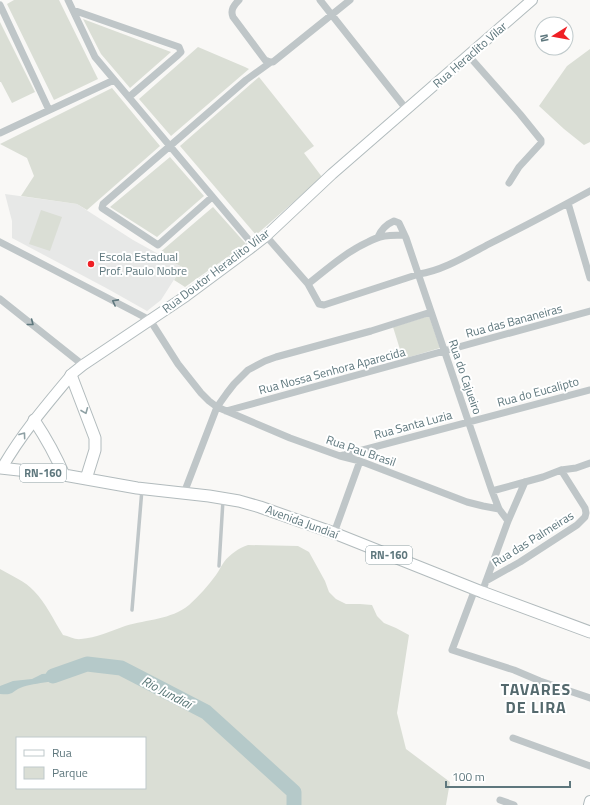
<svg xmlns="http://www.w3.org/2000/svg" width="590" height="805" viewBox="0 0 590 805" font-family="'Titillium Web',sans-serif">
  <style>
    .built { fill: #e7e8e7 }
    .green { fill: #daded5; fill-rule: evenodd }
    .water { fill: #b5c9c9 }
    .lines { fill: none; stroke-linecap: round; stroke-linejoin: round }
    .river { stroke: #b5c9c9; stroke-width: 15 }
    .secondary-casing { stroke: #b1bbbd; stroke-width: 12 }
    .primary-casing { stroke: #b2bbbd; stroke-width: 13 }
    .lane { stroke: #bfc6c8; stroke-width: 3.5 }
    .street { stroke: #bfc6c8; stroke-width: 7 }
    .secondary { stroke: #fff; stroke-width: 10 }
    .primary { stroke: #fff; stroke-width: 11 }
    .oneway { stroke: #5e777d }
    .oneway2 { stroke: #8ea0a4 }
    .poi-dot { fill: #ef1f25; stroke: #fff; stroke-width: 1.5 }
    .labels { text-anchor: middle; stroke-width: 4; stroke-linejoin: round; paint-order: stroke }
    .shield { fill: #fff; stroke: #8ea0a4; stroke-width: 1 }
    .shield-label { font-size: 11px; font-weight: bold; fill: #5e777d }
    .street-label { font-size: 12px; fill: #5e777d; stroke: #fff }
    .poi-label { font-size: 12px; fill: #5e777d; stroke: #fff; text-anchor: start }
    .water-label { font-size: 13px; font-style: italic; fill: #587676; stroke: #fff }
    .district-label { font-size: 16px; font-weight: bold; letter-spacing: 1px; fill: #54696d; stroke: #fff }
  </style>
  <rect width="100%" height="100%" fill="#f9f8f6"/>
  <!-- built -->
  <path class="built" d="M 5,194 L 77,204 L 133,240 L 182,267 L 161,300 L 147,311 L 108,289 L 12,238 L 12,221 Z"/>
  <!-- green -->
  <path class="green" d="M 14,0 L 59,0 L 98,79 L 54,100 L 7,4 Z
    M 83,19 L 171,52 L 130,88 L 101,54 Z
    M 0,22 L 35,92 L 12,103 L 1,82 L 0,82 Z
    M 198,47 L 245,67 L 249,69 L 171,136 L 139,99 Z
    M 590,49 L 590,142 L 584,145 L 564,129 L 539,106 L 567,66 Z
    M 259,77 L 314,146 L 304,153 L 322,177 L 256,235 L 180,146 Z
    M 112,88 L 160,146 L 87,210 L 77,204 L 21,196 L 34,176 L 27,158 L 0,144 Z
    M 170,157 L 204,196 L 157,237 L 110,207 Z
    M 213,207 L 246,244 L 185,287 L 174,280 L 182,267 L 158,254 Z
    M 41,210 L 62,217 L 50,251 L 29,244 Z
    M 429,316 L 440,348 L 403,359 L 393,327 Z
    M 248,545 L 298,546 L 309,552 L 325,581 L 329,592 L 336,599 L 346,604 L 360,604 L 372,605 L 377,616 L 384,623 L 396,628 L 409,635 L 397,713 L 406,749 L 450,782 L 446,805 L 0,805 L 0,569 C 12,576 25,581 34,591 C 46,603 54,621 63,635 C 69,636 75,640 81,639 C 96,638 111,631 125,626 C 148,619 170,620 189,605 C 199,596 208,586 216,575 C 219,571 221,566 224,562 C 230,554 239,548 248,545 ZM 17,738 L 145,738 L 145,788 L 17,788 Z"/>
  <!-- water -->
  <path class="water" d="M 72,666 L 74,673 C 59,684 37,681 20,688 C 17,689 15,691 12,693 C 8,695 4,694 0,694 L 0,686 L 13,681 L 32,679 L 42,674 L 55,673 L 65,670 Z"/>
  <g class="lines">
    <!-- river -->
    <path class="river" d="M 53,676 L 87,664 L 121,668 L 206,712 L 294,792 L 294,805"/>
    <defs>
      <path id="secondary" d="M 2,468 C 22,433 48,403 73,373 L 83,365 L 186,296 L 248,250 L 266,236 L 332,174 L 532,0
        M 589,805 L 590,801"/>
      <path id="primary" d="M 71,375 L 95,438 L 95,450 L 86,479
        M 34,420 C 46,438 56,456 64,475
        M 0,468 L 64,475 L 137,488 L 209,496 L 239,501 L 260,507 L 334,533 L 482,592 L 590,632"/>
    </defs>
    <!-- secondary casing -->
    <use href="#secondary" class="secondary-casing"/>
    <!-- primary casing -->
    <use href="#primary" class="primary-casing"/>
    <!-- lane -->
    <path class="lane" d="M 219,566 L 223,500
      M 132,610 L 142,489"/>
    <!-- street -->
    <path class="street" d="M 68,0 L 95,57 L 254,246
      M 239,0 C 234,5 230,10 233,17 L 265,60 L 270,62 L 273,62 L 350,0
      M 320,0 L 407,110
      M 0,5 L 49,110
      M 73,10 L 179,47 L 181,52 L 178,55 L 129,97
      M 468,55 L 520,114 L 541,140 L 541,143 L 519,167 L 509,183
      M 0,133 L 114,80
      M 212,197 L 158,245 L 105,210 L 102,208 L 103,204 L 246,80 L 271,62
      M 568,203 L 590,278
      M 266,236 L 308,284 L 319,304 L 324,305 L 419,274 C 442,271 468,255 489,244 C 523,227 557,209 590,191
      M 378,237 C 381,230 387,224 394,221 L 399,223 L 406,238 L 492,491 L 499,509 L 508,521
      M 0,242 L 54,270 L 150,320 L 178,364 L 201,393 L 209,401 L 217,407 L 290,438 L 340,456 L 360,461 L 467,502 L 483,506 L 499,509
      M 308,284 C 327,269 346,252 368,242 C 372,240 376,238 380,237 C 388,235 396,235 404,235
      M 0,299 L 83,365
      M 226,411 L 590,311
      M 340,456 L 590,390
      M 492,491 L 543,477 L 561,470 L 576,468 L 590,463
      M 184,493 L 217,407 L 227,393 L 234,384 L 248,370 L 265,361 L 276,357 L 371,331 L 431,312
      M 334,533 L 360,461
      M 486,581 L 520,562 L 577,525 L 585,517 L 586,513 L 585,508 L 561,470
      M 475,589 L 452,650 L 514,670 L 540,681 L 590,698
      M 482,592 L 508,521 L 525,482
      M 513,738 L 590,766
      M 500,800 L 514,805"/>
    <!-- secondary -->
    <use href="#secondary" class="secondary"/>
    <!-- primary -->
    <use href="#primary" class="primary"/>
  </g>
  <!-- one-way arrows -->
  <defs><path id="oneway-chevron" d="M-2-3.5L2.5 0L-2 3.5" fill="none" stroke-width="1.6" stroke-linecap="round" stroke-linejoin="round"/></defs>
  <g class="oneway">
    <use href="#oneway-chevron" transform="translate(115 302) rotate(-152)"/>
    <use href="#oneway-chevron" transform="translate(31 323) rotate(38)"/>
  </g>
  <g class="oneway2">
    <use href="#oneway-chevron" transform="translate(85 411) rotate(68)"/>
    <use href="#oneway-chevron" transform="translate(23 435) rotate(-54)"/>
  </g>
  <!-- markers -->
  <circle class="poi-dot" cx="91" cy="264" r="4"/>
  <g class="labels">
    <!-- shield labels -->
    <g class="shield">
      <rect x="20" y="464" width="46" height="18" rx="3"/>
      <rect x="366" y="546" width="46" height="18" rx="3"/>
    </g>
    <g class="shield-label">
      <text x="43" y="477">RN-160</text>
      <text x="389" y="559">RN-160</text>
    </g>
    <!-- street labels -->
    <g class="street-label">
      <text transform="translate(470 55) rotate(-41)" y="4">Rua Heraclito Vilar</text>
      <text transform="translate(216 271) rotate(-37)" y="4">Rua Doutor Heraclito Vilar</text>
      <text transform="translate(514 321) rotate(-15)" y="4">Rua das Bananeiras</text>
      <text transform="translate(332 371) rotate(-15)" y="4">Rua Nossa Senhora Aparecida</text>
      <text transform="translate(465 377) rotate(71)" y="4">Rua do Cajueiro</text>
      <text transform="translate(538 392) rotate(-15)" y="4">Rua do Eucalipto</text>
      <text transform="translate(413 425) rotate(-15)" y="4">Rua Santa Luzia</text>
      <text transform="translate(361 451) rotate(19)" y="4">Rua Pau Brasil</text>
      <text transform="translate(302 522) rotate(20)" y="4">Avenida Jundiaí</text>
      <text transform="translate(533 539) rotate(-32)" y="4">Rua das Palmeiras</text>
    </g>
    <!-- poi labels -->
    <g class="poi-label">
      <text x="99" y="261">Escola Estadual<tspan x="99" dy="14">Prof. Paulo Nobre</tspan></text>
    </g>
    <!-- water labels -->
    <g class="water-label">
      <text transform="translate(167 692) rotate(28)" y="5">Rio Jundiaí</text>
    </g>
    <!-- district labels -->
    <g class="district-label">
      <text x="536" y="695">TAVARES<tspan x="536" dy="18">DE LIRA</tspan></text>
    </g>
  </g>
  <!-- legend -->
  <rect x="16" y="737" width="130" height="52" fill="#ffffff" stroke="#bfc9cb"/>
  <rect x="24" y="750" width="20" height="6" fill="#ffffff" stroke="#bfc9cb"/>
  <text x="52" y="757" font-size="12" fill="#5e777d">Rua</text>
  <rect x="24" y="767" width="20" height="12" fill="#daded5" stroke="#bfc9cb"/>
  <text x="52" y="777" font-size="12" fill="#5e777d">Parque</text>
  <!-- north arrow -->
  <g transform="translate(554 36) rotate(259)"><circle r="19" fill="#ffffff" stroke="#bfc9cb"/>
  <path d="M0-3L7 15L0 10L-7 15Z" fill="#ef1f25"/>
  <text y="-6" font-size="11" font-weight="bold" text-anchor="middle" fill="#5e777d">N</text>
  </g>
  <!-- scale -->
  <path d="M446 781v6h124v-6" fill="none" stroke="#5e777d" stroke-width="2"/>
  <text x="452" y="781" font-size="12" fill="#5e777d" stroke="#ffffff" stroke-width="3" paint-order="stroke">100 m</text>
</svg>
